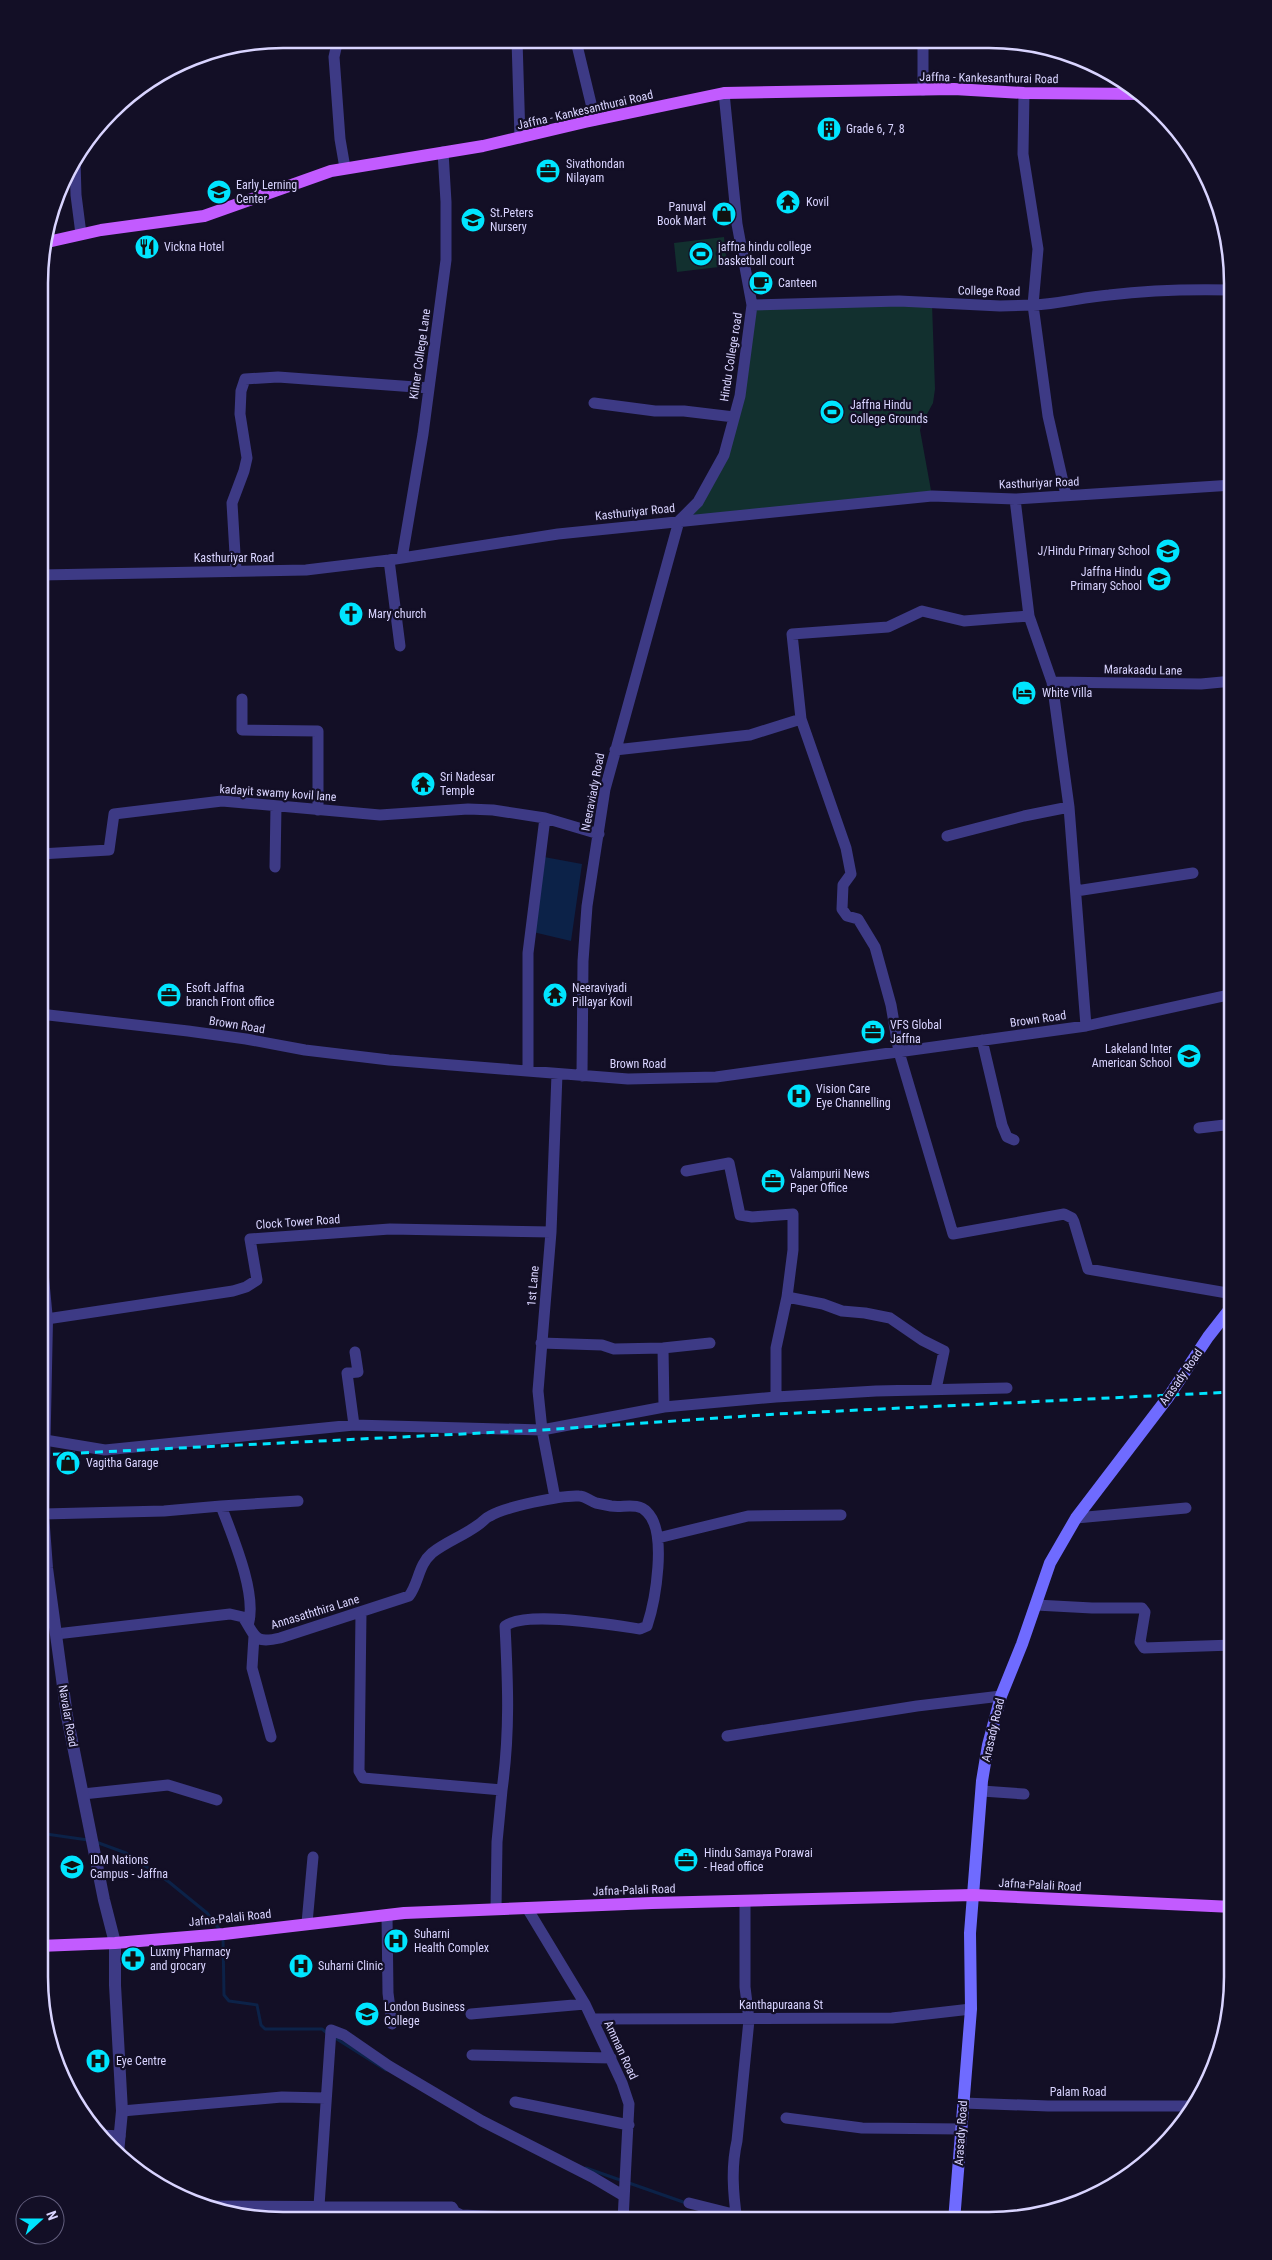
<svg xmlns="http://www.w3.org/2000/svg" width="1272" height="2260" viewBox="0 0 1272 2260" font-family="'Roboto Condensed',sans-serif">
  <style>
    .green { fill: #12302f }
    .water { fill: #0c2248 }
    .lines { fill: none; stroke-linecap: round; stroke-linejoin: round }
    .stream { stroke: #0c2248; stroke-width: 3 }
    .minor { stroke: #3d3a85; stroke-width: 11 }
    .tertiary { stroke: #3d3a85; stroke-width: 12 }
    .secondary { stroke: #6f6bff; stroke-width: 12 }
    .primary { stroke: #c25bff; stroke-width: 12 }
    .rail { stroke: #00e5ff; stroke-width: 3; stroke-dasharray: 8 6; stroke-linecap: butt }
    .labels { text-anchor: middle; stroke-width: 4.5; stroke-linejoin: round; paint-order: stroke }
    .street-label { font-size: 12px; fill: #d9d4ff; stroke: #130f26 }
    .poi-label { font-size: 12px; fill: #d9d4ff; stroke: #130f26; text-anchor: start }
    .rim { fill: none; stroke: #d9d4ff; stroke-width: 2.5 }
  </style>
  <rect width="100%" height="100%" fill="#130f26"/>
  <!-- green -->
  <path class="green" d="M 724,237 L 727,266 L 677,272 L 674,243 Z
    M 932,304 L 935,389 L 933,403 L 921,425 L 920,430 L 932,496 L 679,521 L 724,455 L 752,305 Z"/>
  <!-- water -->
  <path class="water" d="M 544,857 L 582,864 L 571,941 L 533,932 Z"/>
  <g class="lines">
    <!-- stream -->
    <path class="stream" d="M 39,1833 L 88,1840
      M 96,1842 L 126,1853 L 169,1882 L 207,1913 L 220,1930
      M 223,1937 L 224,1995 L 229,2001 L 257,2005 L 261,2025 L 265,2029 L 322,2029 L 327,2033
      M 332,2036 L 386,2070
      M 586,2168 L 623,2181
      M 629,2183 L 686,2203"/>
    <!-- minor -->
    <path class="minor" d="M 338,39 L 334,57 L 340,139 L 345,168
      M 517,40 L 520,138
      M 576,41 L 595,120
      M 923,43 L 923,90
      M 1024,93 L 1023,154 L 1038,249 L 1033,305 C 1059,304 1083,297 1109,295 C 1150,290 1192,289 1233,290
      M 75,161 L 76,195 L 81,234
      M 752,305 L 899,301 L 1000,306 L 1033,305 L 1048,416 L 1066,495
      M 594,403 L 655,411 L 684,411 L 734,417
      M 1015,499 L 1029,616 L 1052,682 L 1069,807 L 1086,1026
      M 402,558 L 423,434 L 446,260 L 446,202 L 443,152
      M 389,560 L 400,646
      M 236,571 L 232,503 L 244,471 L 247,458 L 240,414 L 241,391 L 245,379 L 278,377 L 429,388
      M 40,575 L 306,570 L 389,560 L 558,534 L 932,496 L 1015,499 L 1233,485
      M 1029,616 L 964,621 L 922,611 L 888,627 L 792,634 L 801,719 L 846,848 L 851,874 L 843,885 L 842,909 L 847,916 L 858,919 L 875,947 L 891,1005 L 899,1052 L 953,1234 L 1064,1214 L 1072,1218 L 1074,1222 L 1088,1269 L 1233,1294
      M 1052,682 L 1201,684 L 1233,681
      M 242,699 L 242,730 L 318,731 L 318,810
      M 615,750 L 750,735 L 801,719
      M 947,836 L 1024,816 L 1069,807
      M 40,854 L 109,850 L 114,814 L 222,801 L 380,815 L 468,809 L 493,810 L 545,818 L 599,834
      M 275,867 L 276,806
      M 1076,891 L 1193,873
      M 40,1014 L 188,1031 L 246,1039 L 305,1050 L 389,1060 L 628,1079 L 716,1077 L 1086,1026 L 1233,994
      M 982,1040 L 1002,1125 L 1007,1137 L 1014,1140
      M 528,1071 L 528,953 L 545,818
      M 582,1076 L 583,961 L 587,906 L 605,789 L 679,521 L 698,502 L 724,455 L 740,396 L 752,305 L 737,224 L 724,93
      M 1199,1128 L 1233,1124
      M 686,1171 L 729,1163 L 740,1215 L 752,1217 L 793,1214 L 793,1250 L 787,1297
      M 40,1320 L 233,1291 L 246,1287 L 257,1280 L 250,1239 L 390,1229 L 551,1232
      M 541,1343 L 602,1345 L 614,1349 L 663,1348 L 710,1343
      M 663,1348 L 664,1407
      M 776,1397 L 776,1348 L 787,1297 L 823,1304 L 842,1311 L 865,1313 L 890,1318 L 922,1340 L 944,1351 L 936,1389
      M 354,1425 L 347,1373 L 358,1372 L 355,1352
      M 45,1440 L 105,1450 L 354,1425 L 542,1430 L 664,1407 L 776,1397 L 876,1391 L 1007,1388
      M 555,1498 L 542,1430 L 538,1391 L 551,1232 L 557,1074
      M 43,1514 L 164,1511 L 221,1506
      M 1076,1518 L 1186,1508
      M 658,1538 L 748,1516 L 841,1515
      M 1036,1605 L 1092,1608 L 1142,1608 L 1145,1612 L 1140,1642 L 1144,1648 L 1233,1645
      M 361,1613 L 359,1771 L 363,1778 L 502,1790 L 497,1842 L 496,1909
      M 248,1625 C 258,1595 232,1535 221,1506 L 298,1501
      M 56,1634 L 230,1614 L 243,1617 C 256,1637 254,1644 280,1638 L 409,1596 C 419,1583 418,1565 432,1553 C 446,1542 463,1536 478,1525 C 482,1523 485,1518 490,1516 C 505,1507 561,1495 579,1496 C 585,1496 590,1501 596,1503 C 601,1504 606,1505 611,1506 C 623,1508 638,1502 647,1512 C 668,1532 655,1602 647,1626 L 640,1629 C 613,1625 526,1610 505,1626 C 508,1684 510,1732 502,1790
      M 254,1636 L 252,1668 L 271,1737
      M 727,1736 L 917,1706 L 1001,1696
      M 982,1791 L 1024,1794
      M 83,1794 L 168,1785 L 217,1800
      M 527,1908 L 585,2004 L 622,2083 L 629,2104 L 623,2220
      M 387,1915 L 388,1993 L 392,2024
      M 307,1923 L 313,1857
      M 471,2014 L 585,2004
      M 592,2019 L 892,2018 L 971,2009
      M 472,2055 L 611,2058
      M 515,2102 L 629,2125
      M 963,2103 L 1048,2106 L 1194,2106
      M 122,2111 L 282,2097 L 326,2098
      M 786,2118 L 862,2128 L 962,2129
      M 101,2135 L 120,2136
      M 689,2203 L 737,2215
      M 203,2206 L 452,2207 L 455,2212 L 461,2215 L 578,2220
      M 319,2206 L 331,2030 L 344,2035 L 389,2066 L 482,2121 L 592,2177 L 624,2196
      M 737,2221 C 733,2193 731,2167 737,2141 L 749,2020 L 745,1987 L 745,1901"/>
    <!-- tertiary -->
    <path class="tertiary" d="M 40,1246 L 47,1320 L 43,1514 L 47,1568 L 67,1716 L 104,1900 L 115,1943 L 115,1985 L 122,2111 L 118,2153"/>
    <!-- secondary -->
    <path class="secondary" d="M 954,2221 L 971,2009 L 970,1933 L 982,1781 L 988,1745 L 1001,1696 L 1022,1644 L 1050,1563 L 1076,1518 L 1169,1396 L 1208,1337 L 1233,1305"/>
    <!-- primary -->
    <path class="primary" d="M 43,243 L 101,230 L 204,216 L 331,171 L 483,146 L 585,122 L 724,93 L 954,89 L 1024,93 L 1143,94
      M 39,1946 L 115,1943 L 224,1934 L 404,1913 L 652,1903 L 973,1895 L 1233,1907"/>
    <!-- rail -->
    <path class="rail" d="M 39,1455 L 542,1430 L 777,1414 L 1233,1392"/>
  </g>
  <!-- icons -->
  <defs>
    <symbol id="building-disc" viewBox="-11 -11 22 22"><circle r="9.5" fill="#00e5ff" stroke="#130f26"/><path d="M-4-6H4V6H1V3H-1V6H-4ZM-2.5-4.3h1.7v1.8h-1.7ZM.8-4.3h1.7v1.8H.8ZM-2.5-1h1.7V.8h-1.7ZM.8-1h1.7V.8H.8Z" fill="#111"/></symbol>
    <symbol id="office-disc" viewBox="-11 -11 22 22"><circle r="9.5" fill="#00e5ff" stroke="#130f26"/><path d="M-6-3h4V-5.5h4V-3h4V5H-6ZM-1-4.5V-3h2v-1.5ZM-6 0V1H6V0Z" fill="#111"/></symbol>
    <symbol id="school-disc" viewBox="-11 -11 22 22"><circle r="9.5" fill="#00e5ff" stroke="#130f26"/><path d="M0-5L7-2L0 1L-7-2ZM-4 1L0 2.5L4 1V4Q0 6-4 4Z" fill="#111"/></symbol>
    <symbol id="temple-disc" viewBox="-11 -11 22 22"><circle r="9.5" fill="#00e5ff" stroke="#130f26"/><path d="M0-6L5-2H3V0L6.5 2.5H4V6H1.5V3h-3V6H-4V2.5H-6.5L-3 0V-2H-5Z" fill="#111"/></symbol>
    <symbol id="shop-disc" viewBox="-11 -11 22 22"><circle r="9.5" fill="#00e5ff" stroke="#130f26"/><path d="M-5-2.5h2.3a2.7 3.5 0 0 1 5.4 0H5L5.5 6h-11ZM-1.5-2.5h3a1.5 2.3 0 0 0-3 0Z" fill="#111"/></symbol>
    <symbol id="restaurant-disc" viewBox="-11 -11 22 22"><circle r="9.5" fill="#00e5ff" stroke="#130f26"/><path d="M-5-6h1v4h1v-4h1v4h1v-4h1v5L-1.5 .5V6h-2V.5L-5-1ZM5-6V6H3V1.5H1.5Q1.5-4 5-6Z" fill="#111"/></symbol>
    <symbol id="stadium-disc" viewBox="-11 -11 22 22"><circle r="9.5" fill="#00e5ff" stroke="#130f26"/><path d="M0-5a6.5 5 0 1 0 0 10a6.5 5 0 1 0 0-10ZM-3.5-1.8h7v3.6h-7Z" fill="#111"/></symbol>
    <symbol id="cafe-disc" viewBox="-11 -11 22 22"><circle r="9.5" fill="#00e5ff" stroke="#130f26"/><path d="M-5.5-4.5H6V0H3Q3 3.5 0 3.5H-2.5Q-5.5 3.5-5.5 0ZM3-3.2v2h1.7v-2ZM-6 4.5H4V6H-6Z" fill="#111"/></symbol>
    <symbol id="church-disc" viewBox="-11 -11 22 22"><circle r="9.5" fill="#00e5ff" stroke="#130f26"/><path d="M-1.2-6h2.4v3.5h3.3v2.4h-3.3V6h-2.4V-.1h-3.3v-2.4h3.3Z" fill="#111"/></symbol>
    <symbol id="hotel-disc" viewBox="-11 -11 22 22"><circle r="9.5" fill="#00e5ff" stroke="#130f26"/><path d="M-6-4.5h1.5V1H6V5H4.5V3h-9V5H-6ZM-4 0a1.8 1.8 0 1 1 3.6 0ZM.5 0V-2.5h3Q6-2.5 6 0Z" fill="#111"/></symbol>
    <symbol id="hospital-disc" viewBox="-11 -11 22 22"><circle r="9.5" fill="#00e5ff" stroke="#130f26"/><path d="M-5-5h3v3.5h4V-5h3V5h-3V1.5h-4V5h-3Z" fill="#111"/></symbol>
    <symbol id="university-disc" viewBox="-11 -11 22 22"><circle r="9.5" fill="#00e5ff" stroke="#130f26"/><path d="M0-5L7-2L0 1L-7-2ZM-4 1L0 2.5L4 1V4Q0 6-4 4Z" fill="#111"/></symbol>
    <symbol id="pharmacy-disc" viewBox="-11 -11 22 22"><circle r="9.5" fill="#00e5ff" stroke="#130f26"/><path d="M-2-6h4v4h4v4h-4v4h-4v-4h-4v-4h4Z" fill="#111"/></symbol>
  </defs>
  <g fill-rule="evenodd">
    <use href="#building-disc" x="815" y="115" width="28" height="28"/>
    <use href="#office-disc" x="534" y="157" width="28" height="28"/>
    <use href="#school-disc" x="205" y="178" width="28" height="28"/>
    <use href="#temple-disc" x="774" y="188" width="28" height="28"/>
    <use href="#shop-disc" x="710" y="200" width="28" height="28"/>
    <use href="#school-disc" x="459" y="206" width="28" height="28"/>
    <use href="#restaurant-disc" x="133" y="233" width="28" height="28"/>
    <use href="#stadium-disc" x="687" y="240" width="28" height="28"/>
    <use href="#cafe-disc" x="747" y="269" width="28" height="28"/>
    <use href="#stadium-disc" x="818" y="398" width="28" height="28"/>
    <use href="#school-disc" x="1154" y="537" width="28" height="28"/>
    <use href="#school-disc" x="1145" y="565" width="28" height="28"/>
    <use href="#church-disc" x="337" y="600" width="28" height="28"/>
    <use href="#hotel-disc" x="1010" y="679" width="28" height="28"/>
    <use href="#temple-disc" x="409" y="770" width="28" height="28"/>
    <use href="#office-disc" x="155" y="981" width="28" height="28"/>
    <use href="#temple-disc" x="541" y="981" width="28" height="28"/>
    <use href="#office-disc" x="859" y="1018" width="28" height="28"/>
    <use href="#school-disc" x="1175" y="1042" width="28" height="28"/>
    <use href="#hospital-disc" x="785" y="1082" width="28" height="28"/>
    <use href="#office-disc" x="759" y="1167" width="28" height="28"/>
    <use href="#shop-disc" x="54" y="1449" width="28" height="28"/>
    <use href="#office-disc" x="672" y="1846" width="28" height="28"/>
    <use href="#university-disc" x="58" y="1853" width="28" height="28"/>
    <use href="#hospital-disc" x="382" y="1927" width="28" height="28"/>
    <use href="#pharmacy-disc" x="119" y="1945" width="28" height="28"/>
    <use href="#hospital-disc" x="287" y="1952" width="28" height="28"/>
    <use href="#university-disc" x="353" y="2000" width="28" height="28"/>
    <use href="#hospital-disc" x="84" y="2047" width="28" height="28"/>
  </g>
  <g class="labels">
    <!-- street labels -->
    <g class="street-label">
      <text transform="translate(989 78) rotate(1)" y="4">Jaffna - Kankesanthurai Road</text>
      <text transform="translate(585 110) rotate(-13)" y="4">Jaffna - Kankesanthurai Road</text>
      <text transform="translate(989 291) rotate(1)" y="4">College Road</text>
      <text transform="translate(420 354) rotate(-82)" y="4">Kilner College Lane</text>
      <text transform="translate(731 357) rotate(-81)" y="4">Hindu College road</text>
      <text transform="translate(1039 483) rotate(-2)" y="4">Kasthuriyar Road</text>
      <text transform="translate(635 512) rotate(-6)" y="4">Kasthuriyar Road</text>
      <text x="234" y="562">Kasthuriyar Road</text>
      <text transform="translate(1143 670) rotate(1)" y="4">Marakaadu Lane</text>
      <text transform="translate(593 792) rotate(-79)" y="4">Neeraviady Road</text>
      <text transform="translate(278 793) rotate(4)" y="4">kadayit swamy kovil lane</text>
      <text transform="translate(1038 1019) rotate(-8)" y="4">Brown Road</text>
      <text transform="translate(237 1025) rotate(9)" y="4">Brown Road</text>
      <text x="638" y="1068">Brown Road</text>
      <text transform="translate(298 1222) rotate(-4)" y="4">Clock Tower Road</text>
      <text transform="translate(533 1286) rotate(-85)" y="4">1st Lane</text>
      <text transform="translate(1181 1377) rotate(-55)" y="4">Arasady Road</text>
      <text transform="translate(315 1612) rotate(-17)" y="4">Annasaththira Lane</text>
      <text transform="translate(68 1716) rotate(80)" y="4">Navalar Road</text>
      <text transform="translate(993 1730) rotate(-77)" y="4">Arasady Road</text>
      <text transform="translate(1040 1885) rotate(3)" y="4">Jafna-Palali Road</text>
      <text transform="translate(634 1890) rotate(-2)" y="4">Jafna-Palali Road</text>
      <text transform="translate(230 1918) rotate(-6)" y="4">Jafna-Palali Road</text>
      <text x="781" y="2009">Kanthapuraana St</text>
      <text transform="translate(621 2050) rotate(65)" y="4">Amman Road</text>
      <text x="1078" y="2096">Palam Road</text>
      <text transform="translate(961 2133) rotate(-86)" y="4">Arasady Road</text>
    </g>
    <!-- poi labels -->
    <g class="poi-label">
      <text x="846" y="133">Grade 6, 7, 8</text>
      <text x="566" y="168">Sivathondan<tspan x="566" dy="14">Nilayam</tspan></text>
      <text x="236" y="189">Early Lerning<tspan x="236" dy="14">Center</tspan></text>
      <text x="806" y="206">Kovil</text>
      <text x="706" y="211" text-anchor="end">Panuval<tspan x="706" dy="14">Book Mart</tspan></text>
      <text x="490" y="217">St.Peters<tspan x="490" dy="14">Nursery</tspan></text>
      <text x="164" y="251">Vickna Hotel</text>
      <text x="718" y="251">jaffna hindu college<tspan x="718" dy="14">basketball court</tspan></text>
      <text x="778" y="287">Canteen</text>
      <text x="850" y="409">Jaffna Hindu<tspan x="850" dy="14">College Grounds</tspan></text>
      <text x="1150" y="555" text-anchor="end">J/Hindu Primary School</text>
      <text x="1142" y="576" text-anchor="end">Jaffna Hindu<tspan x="1142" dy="14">Primary School</tspan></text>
      <text x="368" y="618">Mary church</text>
      <text x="1042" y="697">White Villa</text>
      <text x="440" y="781">Sri Nadesar<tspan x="440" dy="14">Temple</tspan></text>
      <text x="186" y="992">Esoft Jaffna<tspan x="186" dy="14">branch Front office</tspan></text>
      <text x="572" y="992">Neeraviyadi<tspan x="572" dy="14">Pillayar Kovil</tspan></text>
      <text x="890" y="1029">VFS Global<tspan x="890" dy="14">Jaffna</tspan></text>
      <text x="1172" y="1053" text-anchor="end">Lakeland Inter<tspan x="1172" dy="14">American School</tspan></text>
      <text x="816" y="1093">Vision Care<tspan x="816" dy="14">Eye Channelling</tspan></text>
      <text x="790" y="1178">Valampurii News<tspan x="790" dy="14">Paper Office</tspan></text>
      <text x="86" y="1467">Vagitha Garage</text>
      <text x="704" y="1857">Hindu Samaya Porawai<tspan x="704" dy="14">- Head office</tspan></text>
      <text x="90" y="1864">IDM Nations<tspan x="90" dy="14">Campus - Jaffna</tspan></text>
      <text x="414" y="1938">Suharni<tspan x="414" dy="14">Health Complex</tspan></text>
      <text x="150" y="1956">Luxmy Pharmacy<tspan x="150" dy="14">and grocary</tspan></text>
      <text x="318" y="1970">Suharni Clinic</text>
      <text x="384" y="2011">London Business<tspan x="384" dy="14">College</tspan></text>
      <text x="116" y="2065">Eye Centre</text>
    </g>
  </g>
  <!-- crop -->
  <path d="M0 0H1272V2260H0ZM283 48H989A235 235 0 0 1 1224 283V1977A235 235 0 0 1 989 2212H283A235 235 0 0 1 48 1977V283A235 235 0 0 1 283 48Z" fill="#130f26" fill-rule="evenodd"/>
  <path class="rim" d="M283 48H989A235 235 0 0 1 1224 283V1977A235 235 0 0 1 989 2212H283A235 235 0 0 1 48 1977V283A235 235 0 0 1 283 48Z"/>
  <!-- north arrow -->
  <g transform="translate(40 2220) rotate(69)"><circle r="24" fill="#130f26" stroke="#625e7d"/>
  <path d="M0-4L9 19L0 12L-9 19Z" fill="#00e5ff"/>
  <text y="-8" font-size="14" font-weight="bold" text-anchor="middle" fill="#d9d4ff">N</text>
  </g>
</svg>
